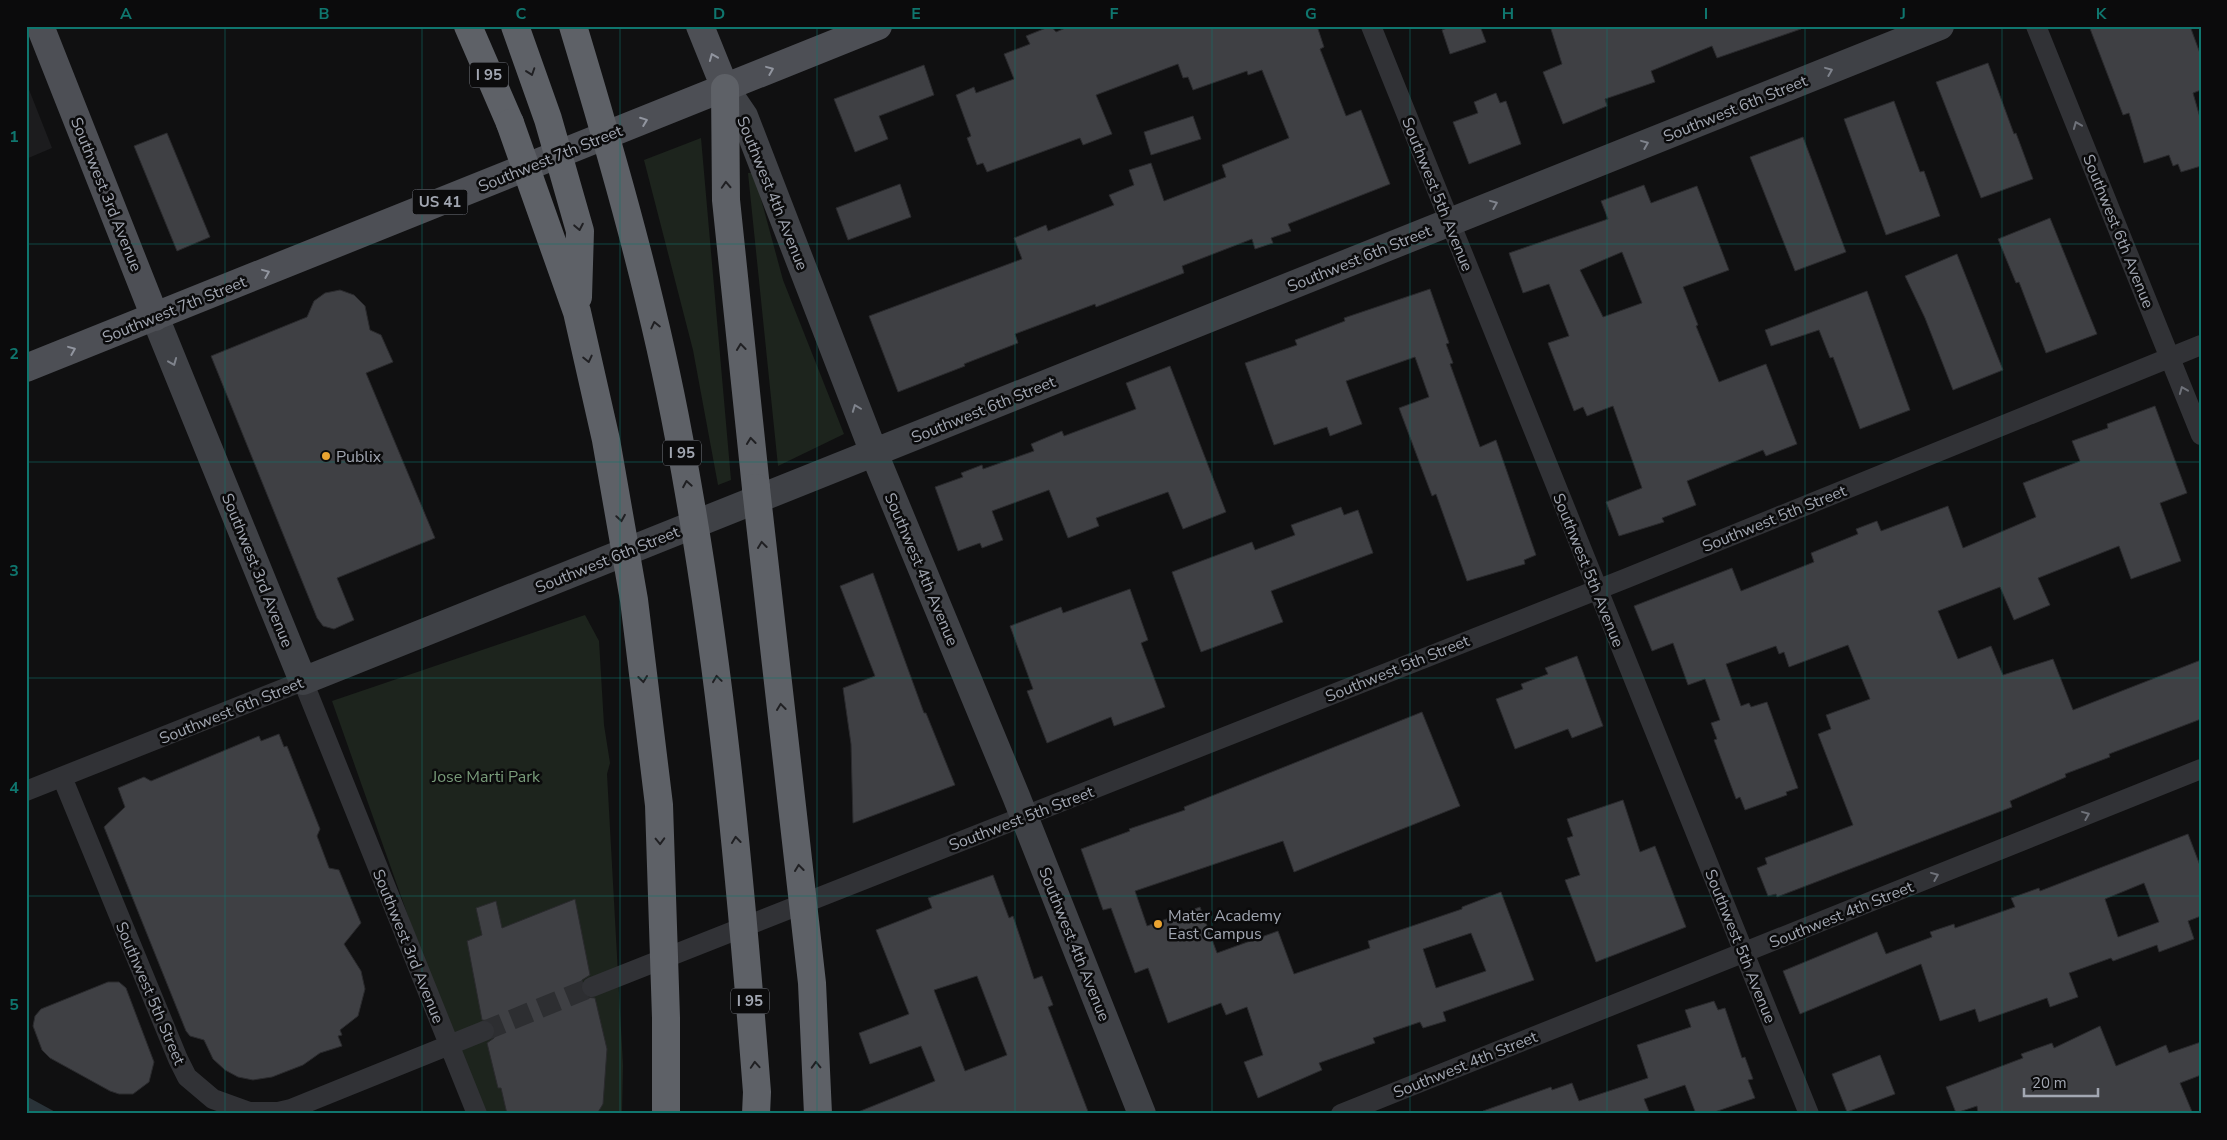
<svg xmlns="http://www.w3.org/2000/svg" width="2227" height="1140" viewBox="0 0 2227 1140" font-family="'Nunito Sans',sans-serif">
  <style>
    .built { fill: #1c1c1e }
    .green { fill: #1d241d }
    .water { fill: #2a3339 }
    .building { fill: #3f4044; stroke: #2a2a2d; fill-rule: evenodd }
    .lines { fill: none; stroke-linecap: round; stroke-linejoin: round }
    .street-tunnel { stroke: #2d2e31; stroke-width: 20; stroke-dasharray: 20 10; stroke-linecap: butt }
    .street { stroke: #313236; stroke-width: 20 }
    .secondary { stroke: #3f4146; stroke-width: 28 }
    .primary { stroke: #4d4f55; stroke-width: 28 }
    .highway { stroke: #5e6167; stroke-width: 28 }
    .highway-bridge { stroke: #5e6167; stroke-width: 28 }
    .oneway { stroke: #91959f }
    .oneway2 { stroke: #7f838c }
    .oneway3 { stroke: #202023 }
    .oneway4 { stroke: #6f727a }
    .grid { fill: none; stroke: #0f766e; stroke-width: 1; stroke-opacity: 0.55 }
    .poi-dot { fill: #e9a331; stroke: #0b0b0c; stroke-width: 2 }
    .labels { text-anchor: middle; stroke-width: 5; stroke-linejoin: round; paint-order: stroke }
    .shield { fill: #0b0b0c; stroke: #757880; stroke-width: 1 }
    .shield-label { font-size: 15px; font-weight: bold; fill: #a2a7b2 }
    .street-label { font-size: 16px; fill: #a2a7b2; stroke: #0b0b0c }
    .poi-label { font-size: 16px; fill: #a2a7b2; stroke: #0b0b0c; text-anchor: start }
    .park-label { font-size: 16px; fill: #799c7a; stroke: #0b0b0c }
    .neatline { fill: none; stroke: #0f766e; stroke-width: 2 }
    .grid-label { font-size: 16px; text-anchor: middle; font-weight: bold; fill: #0f766e }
  </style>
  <rect width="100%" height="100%" fill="#101011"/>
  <!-- built -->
  <path class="built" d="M 26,82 L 52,148 L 26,159 Z"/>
  <!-- green -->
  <path class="green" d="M 701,138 L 731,480 L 718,485 L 693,350 L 644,160 Z
    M 748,173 L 754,173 L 783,280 L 844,434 L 778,466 Z
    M 585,615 L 599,641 L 604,725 L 610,763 L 607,774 L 623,1065 L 622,1114 L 478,1114 L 332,701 Z"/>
  <!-- water -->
  <path class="water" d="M 26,1096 L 59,1114 L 26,1114 Z"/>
  <!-- building -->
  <path class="building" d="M 1051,26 L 1056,32 L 1070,26 L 1317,26 L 1324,47 L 1320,49 L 1346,116 L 1361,110 L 1390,184 L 1288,224 L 1291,231 L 1271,238 L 1273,243 L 1255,249 L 1252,239 L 1182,266 L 1184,273 L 1096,307 L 1095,304 L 1015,334 L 1018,343 L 964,364 L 965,366 L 898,392 L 869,316 L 1022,259 L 1014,238 L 1046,225 L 1048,231 L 1114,205 L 1109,195 L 1134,185 L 1129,170 L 1151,163 L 1164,201 L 1226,177 L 1222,165 L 1289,138 L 1262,70 L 1248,75 L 1247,71 L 1193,90 L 1188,77 L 1183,78 L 1178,64 L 1096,95 L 1112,134 L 1083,145 L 1080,138 L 987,172 L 983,163 L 977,165 L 967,138 L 971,136 L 956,95 L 974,87 L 976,93 L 1014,79 L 1004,54 L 1030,44 L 1026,36 Z
    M 1452,26 L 1480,26 L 1486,42 L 1450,54 L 1442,30 Z
    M 1550,26 L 1800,26 L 1801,29 L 1717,58 L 1712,46 L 1651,71 L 1655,82 L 1605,99 L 1607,106 L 1563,124 L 1543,72 L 1562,64 Z
    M 2089,26 L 2190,26 L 2201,56 L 2201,90 L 2193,93 L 2201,121 L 2201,166 L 2181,172 L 2178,164 L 2173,166 L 2169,155 L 2144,163 L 2129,113 L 2123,115 Z
    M 1988,63 L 2014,134 L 2016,133 L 2033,179 L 1981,198 L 1936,82 Z
    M 924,65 L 934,95 L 879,116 L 888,139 L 855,152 L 834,99 Z
    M 1496,93 L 1500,103 L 1506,101 L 1521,144 L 1469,164 L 1453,122 L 1478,113 L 1474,102 Z
    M 1894,101 L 1920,172 L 1924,171 L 1940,216 L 1886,235 L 1844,119 Z
    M 1193,116 L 1201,139 L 1151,155 L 1144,132 Z
    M 167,133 L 210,237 L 177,251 L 134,146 Z
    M 1803,137 L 1846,252 L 1795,271 L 1750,157 Z
    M 900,184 L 911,217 L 848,240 L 836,208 Z
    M 1644,185 L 1651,203 L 1697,186 L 1729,270 L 1683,287 L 1698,325 L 1696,326 L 1719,382 L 1766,364 L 1797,444 L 1766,456 L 1763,450 L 1687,481 L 1696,505 L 1662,518 L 1664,522 L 1619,536 L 1606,502 L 1642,488 L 1613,406 L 1587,416 L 1583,407 L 1574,411 L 1548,343 L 1569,336 L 1549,284 L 1523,293 L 1509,253 L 1608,219 L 1601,201 ZM 1622,252 L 1642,303 L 1603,317 L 1580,270 Z
    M 2050,218 L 2097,334 L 2046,353 L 2019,282 L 2016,283 L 1998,239 Z
    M 1957,254 L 2003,370 L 1953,390 L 1925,318 L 1905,276 Z
    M 1430,289 L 1449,343 L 1446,344 L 1453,363 L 1450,364 L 1480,447 L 1496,440 L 1536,555 L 1524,560 L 1525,564 L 1467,581 L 1436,494 L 1432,496 L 1399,408 L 1429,397 L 1415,357 L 1346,381 L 1362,424 L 1330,436 L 1327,427 L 1274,445 L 1245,363 L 1297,345 L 1295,340 L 1345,321 L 1344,318 Z
    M 340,290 L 354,295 L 365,306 L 370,330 L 381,335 L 393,362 L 366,373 L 435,538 L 337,578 L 354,620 L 334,629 L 323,626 L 317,618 L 211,356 L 307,317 L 314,301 L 325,293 Z
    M 1867,291 L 1910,410 L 1860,429 L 1833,357 L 1830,358 L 1819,330 L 1771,346 L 1765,330 Z
    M 1170,366 L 1226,512 L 1183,529 L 1168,492 L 1096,518 L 1099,526 L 1068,538 L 1049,490 L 992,511 L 1003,540 L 982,548 L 980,543 L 958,551 L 935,487 L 963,477 L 961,473 L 982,465 L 983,469 L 1034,451 L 1031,444 L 1062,431 L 1064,436 L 1136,409 L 1126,383 Z
    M 2155,406 L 2187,493 L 2160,503 L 2181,561 L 2131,579 L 2119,546 L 2038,578 L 2050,605 L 2014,620 L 2000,587 L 1938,611 L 1958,659 L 1991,646 L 2003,675 L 2053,659 L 2073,710 L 2201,660 L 2201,719 L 2109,754 L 2110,757 L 2065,774 L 2066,777 L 2010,801 L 2012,807 L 1777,897 L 1776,894 L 1768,896 L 1757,868 L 1767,864 L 1765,858 L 1853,825 L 1818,734 L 1831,729 L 1826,715 L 1870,699 L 1848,645 L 1789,667 L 1784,652 L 1779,654 L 1776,646 L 1726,664 L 1741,706 L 1749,703 L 1751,707 L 1767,702 L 1798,788 L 1786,792 L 1787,795 L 1745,810 L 1740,797 L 1736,799 L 1714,740 L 1717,739 L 1711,723 L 1720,720 L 1705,679 L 1688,685 L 1673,643 L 1652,651 L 1634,606 L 1732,568 L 1741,591 L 1814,562 L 1811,553 L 1858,534 L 1856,529 L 1877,521 L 1881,531 L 1948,506 L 1963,548 L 2036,517 L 2023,483 L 2080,461 L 2072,441 L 2108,428 L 2107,424 Z
    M 1341,507 L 1344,515 L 1358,510 L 1373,553 L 1271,591 L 1283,622 L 1201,652 L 1172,572 L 1252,542 L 1255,550 L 1295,535 L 1291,525 Z
    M 873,573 L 924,713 L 926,713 L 955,785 L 853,823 L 851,744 L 843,688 L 875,676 L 840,586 Z
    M 1130,589 L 1148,640 L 1141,643 L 1165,707 L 1114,726 L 1111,717 L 1047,743 L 1027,691 L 1033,689 L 1010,626 L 1061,607 L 1063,613 Z
    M 1577,656 L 1603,726 L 1572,738 L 1568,729 L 1515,749 L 1496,699 L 1523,689 L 1521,684 L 1548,674 L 1545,668 Z
    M 1422,712 L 1460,806 L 1294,872 L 1283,841 L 1135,891 L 1147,926 L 1200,907 L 1217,953 L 1278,931 L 1294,974 L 1370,948 L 1368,941 L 1462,909 L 1462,907 L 1501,892 L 1534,980 L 1443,1012 L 1446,1021 L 1423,1028 L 1420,1022 L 1373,1038 L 1375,1043 L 1319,1063 L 1322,1070 L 1258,1098 L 1244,1062 L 1263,1055 L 1247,1007 L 1226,1015 L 1221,1003 L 1168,1023 L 1148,968 L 1135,973 L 1111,908 L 1103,910 L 1081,849 L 1130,831 L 1129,829 L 1185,810 L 1184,807 ZM 1471,933 L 1486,971 L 1436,988 L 1423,949 Z
    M 279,734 L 284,747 L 287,746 L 320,829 L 317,836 L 329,868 L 339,870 L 361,923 L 344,944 L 361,971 L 365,989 L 358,1016 L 340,1030 L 342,1035 L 338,1036 L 342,1046 L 320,1053 L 303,1065 L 272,1077 L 253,1080 L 238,1077 L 225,1070 L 213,1059 L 204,1040 L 190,1036 L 186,1031 L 104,827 L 125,807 L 118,788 L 144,777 L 151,781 L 259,736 L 261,741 Z
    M 1623,800 L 1640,852 L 1655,846 L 1686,927 L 1596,962 L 1565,880 L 1580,875 L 1567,838 L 1573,836 L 1567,819 Z
    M 2188,834 L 2201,868 L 2201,916 L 2188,921 L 2194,939 L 2159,952 L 2157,945 L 2113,961 L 2111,958 L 2069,973 L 2078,997 L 2050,1007 L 2047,998 L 1979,1022 L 1975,1009 L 1940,1021 L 1921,964 L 1800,1014 L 1783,971 L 1877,932 L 1886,954 L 1932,937 L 1930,932 L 1954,924 L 1955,928 L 2015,907 L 2011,898 L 2039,888 L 2040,891 ZM 2144,883 L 2159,922 L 2118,937 L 2105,899 Z
    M 993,875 L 1009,918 L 1013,916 L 1034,979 L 1042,976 L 1053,1005 L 1048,1007 L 1089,1114 L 853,1114 L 935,1081 L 921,1046 L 870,1064 L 859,1033 L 909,1014 L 876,930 L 932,908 L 928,898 ZM 977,976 L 1007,1055 L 965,1071 L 934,990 Z
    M 575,899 L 590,975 L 582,980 L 581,991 L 585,997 L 595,998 L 607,1049 L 603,1104 L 597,1114 L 507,1114 L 501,1088 L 498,1088 L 487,1043 L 494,1038 L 495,1027 L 491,1021 L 482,1020 L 467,941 L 482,935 L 476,908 L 496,901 L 502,928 Z
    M 108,982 L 119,982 L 126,988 L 154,1062 L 149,1082 L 133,1094 L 119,1094 L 110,1091 L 50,1058 L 42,1050 L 33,1026 L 35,1016 L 41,1009 Z
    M 1714,1001 L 1718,1010 L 1725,1008 L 1742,1058 L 1745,1057 L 1753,1079 L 1748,1080 L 1755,1098 L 1709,1114 L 1696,1114 L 1685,1085 L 1644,1099 L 1650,1114 L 1484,1114 L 1483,1111 L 1551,1087 L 1552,1090 L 1572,1083 L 1579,1101 L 1648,1078 L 1637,1045 L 1691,1027 L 1685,1010 Z
    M 2100,1026 L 2116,1066 L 2166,1045 L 2169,1053 L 2201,1042 L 2201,1075 L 2180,1083 L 2193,1114 L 1978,1114 L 1977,1106 L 1956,1113 L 1946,1087 L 2023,1058 L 2021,1054 L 2052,1043 L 2054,1048 Z
    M 1880,1055 L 1895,1094 L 1847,1112 L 1832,1074 Z"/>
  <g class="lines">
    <!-- street-tunnel -->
    <path class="street-tunnel" d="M 484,1031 L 592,987"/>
    <!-- street -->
    <path class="street" d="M 1371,26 L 1809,1114
      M 2036,26 L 2201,435
      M 62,777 L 178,1059 L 187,1077 L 213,1099 L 249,1112 L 278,1112 L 291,1109 L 484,1031
      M 26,791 L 303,681 L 477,1114
      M 592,987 L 1627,578 L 2201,345
      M 1341,1114 L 2201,769"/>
    <!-- secondary -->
    <path class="secondary" d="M 725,88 L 744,116 L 874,453 L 1016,796 L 1142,1114
      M 155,317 L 303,681 L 1940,26"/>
    <!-- primary -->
    <path class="primary" d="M 40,26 L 155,317
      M 700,26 L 725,88
      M 26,368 L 878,26"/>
    <!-- highway -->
    <path class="highway" d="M 468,26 L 510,123
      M 725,88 L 726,200 L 756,488"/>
    <!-- highway-bridge -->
    <path class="highway-bridge" d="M 515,26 L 548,119 L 580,231 L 578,297
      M 573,26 C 614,162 653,298 679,438 C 720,654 740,873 757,1092 L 756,1114
      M 510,123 L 577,312 L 606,440 L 634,600 L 659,805 L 666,1018 L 666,1114
      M 756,488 L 812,983 L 818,1114"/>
  </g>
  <!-- one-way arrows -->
  <defs><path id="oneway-chevron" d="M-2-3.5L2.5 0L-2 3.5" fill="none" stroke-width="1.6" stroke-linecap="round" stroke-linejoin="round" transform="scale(1.25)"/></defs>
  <g class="oneway">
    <use href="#oneway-chevron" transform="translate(713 57) rotate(-112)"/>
    <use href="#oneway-chevron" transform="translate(770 70) rotate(-22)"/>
    <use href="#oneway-chevron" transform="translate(644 121) rotate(-21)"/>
    <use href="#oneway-chevron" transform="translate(266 273) rotate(-22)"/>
    <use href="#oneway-chevron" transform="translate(72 350) rotate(-22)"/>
  </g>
  <g class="oneway2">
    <use href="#oneway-chevron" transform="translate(1829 71) rotate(-22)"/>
    <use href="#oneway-chevron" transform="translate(1645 144) rotate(-22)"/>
    <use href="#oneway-chevron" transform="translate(1494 204) rotate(-22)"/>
    <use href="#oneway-chevron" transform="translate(173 362) rotate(68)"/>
    <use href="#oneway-chevron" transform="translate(856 408) rotate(-111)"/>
  </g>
  <g class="oneway3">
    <use href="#oneway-chevron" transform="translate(531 72) rotate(71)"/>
    <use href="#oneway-chevron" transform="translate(726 185) rotate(-93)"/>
    <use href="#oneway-chevron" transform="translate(579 227) rotate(79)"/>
    <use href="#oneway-chevron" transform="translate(655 325) rotate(-103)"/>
    <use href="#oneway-chevron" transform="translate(741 347) rotate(-96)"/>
    <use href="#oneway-chevron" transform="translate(588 359) rotate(77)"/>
    <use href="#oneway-chevron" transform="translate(751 441) rotate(-96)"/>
    <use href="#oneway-chevron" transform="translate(687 484) rotate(-100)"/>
    <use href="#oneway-chevron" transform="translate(621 518) rotate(81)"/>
    <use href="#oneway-chevron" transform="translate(762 545) rotate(-97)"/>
    <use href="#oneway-chevron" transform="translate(643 679) rotate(83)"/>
    <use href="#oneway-chevron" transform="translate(717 679) rotate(-98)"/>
    <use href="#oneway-chevron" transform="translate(781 707) rotate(-97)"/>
    <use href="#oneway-chevron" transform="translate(736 840) rotate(-96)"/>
    <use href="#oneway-chevron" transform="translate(660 841) rotate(88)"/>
    <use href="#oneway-chevron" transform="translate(799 868) rotate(-97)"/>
    <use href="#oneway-chevron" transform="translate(755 1065) rotate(-94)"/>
    <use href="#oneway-chevron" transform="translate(816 1065) rotate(-92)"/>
  </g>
  <g class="oneway4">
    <use href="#oneway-chevron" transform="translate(2077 125) rotate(-112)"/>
    <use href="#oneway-chevron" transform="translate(2183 390) rotate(-112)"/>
    <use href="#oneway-chevron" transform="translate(2086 815) rotate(-22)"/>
    <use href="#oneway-chevron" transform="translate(1935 876) rotate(-22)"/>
  </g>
  <!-- grid -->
  <path class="grid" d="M 225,26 L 225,1114M 422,26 L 422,1114M 620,26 L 620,1114M 817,26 L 817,1114M 1015,26 L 1015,1114M 1212,26 L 1212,1114M 1410,26 L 1410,1114M 1607,26 L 1607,1114M 1805,26 L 1805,1114M 2002,26 L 2002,1114M 26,244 L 2201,244M 26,462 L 2201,462M 26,678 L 2201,678M 26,896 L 2201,896"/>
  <!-- markers -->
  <g class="poi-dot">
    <circle cx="326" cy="456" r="5"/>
    <circle cx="1158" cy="924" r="5"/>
  </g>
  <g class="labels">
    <!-- shield labels -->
    <g class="shield">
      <rect x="470" y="62.5" width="38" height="25" rx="4"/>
      <rect x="412.5" y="189.5" width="55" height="25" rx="4"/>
      <rect x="663" y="440.5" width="38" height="25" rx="4"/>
      <rect x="731" y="988.5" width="38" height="25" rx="4"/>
    </g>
    <g class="shield-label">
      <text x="489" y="80">I 95</text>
      <text x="440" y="207">US 41</text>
      <text x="682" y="458">I 95</text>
      <text x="750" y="1006">I 95</text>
    </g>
    <!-- street labels -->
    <g class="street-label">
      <text transform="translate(1735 108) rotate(-22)" y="6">Southwest 6th Street</text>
      <text transform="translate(550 158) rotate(-22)" y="6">Southwest 7th Street</text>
      <text transform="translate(773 193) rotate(68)" y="6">Southwest 4th Avenue</text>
      <text transform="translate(107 194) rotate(68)" y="6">Southwest 3rd Avenue</text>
      <text transform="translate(1438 194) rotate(68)" y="6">Southwest 5th Avenue</text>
      <text transform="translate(2119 231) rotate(68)" y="6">Southwest 6th Avenue</text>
      <text transform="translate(1359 258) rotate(-22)" y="6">Southwest 6th Street</text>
      <text transform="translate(174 309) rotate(-22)" y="6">Southwest 7th Street</text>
      <text transform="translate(983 409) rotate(-22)" y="6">Southwest 6th Street</text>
      <text transform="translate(1774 518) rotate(-22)" y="6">Southwest 5th Street</text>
      <text transform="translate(607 559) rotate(-22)" y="6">Southwest 6th Street</text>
      <text transform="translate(922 569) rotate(67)" y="6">Southwest 4th Avenue</text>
      <text transform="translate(258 570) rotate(68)" y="6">Southwest 3rd Avenue</text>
      <text transform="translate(1589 570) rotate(68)" y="6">Southwest 5th Avenue</text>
      <text transform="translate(1397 668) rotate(-22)" y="6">Southwest 5th Street</text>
      <text transform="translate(231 710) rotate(-22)" y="6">Southwest 6th Street</text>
      <text transform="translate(1021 818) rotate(-21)" y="6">Southwest 5th Street</text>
      <text transform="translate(1841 914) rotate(-22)" y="6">Southwest 4th Street</text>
      <text transform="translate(1075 944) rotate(68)" y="6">Southwest 4th Avenue</text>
      <text transform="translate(409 946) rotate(68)" y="6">Southwest 3rd Avenue</text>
      <text transform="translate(1741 946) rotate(68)" y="6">Southwest 5th Avenue</text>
      <text transform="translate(151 993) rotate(67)" y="6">Southwest 5th Street</text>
      <text transform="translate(1465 1064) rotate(-22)" y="6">Southwest 4th Street</text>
    </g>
    <!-- poi labels -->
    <g class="poi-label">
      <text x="336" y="462">Publix</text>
      <text x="1168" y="921">Mater Academy<tspan x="1168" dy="18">East Campus</tspan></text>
    </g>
    <!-- park labels -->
    <g class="park-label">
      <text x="486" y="782">Jose Marti Park</text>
    </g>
  </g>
  <!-- border -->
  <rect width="2227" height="1140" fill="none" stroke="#0b0b0c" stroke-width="55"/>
  <!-- scale -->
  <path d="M2024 1088v8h74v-8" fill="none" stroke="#a2a7b2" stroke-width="2.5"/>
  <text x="2032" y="1088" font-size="15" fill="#a2a7b2" stroke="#0b0b0c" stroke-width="4" paint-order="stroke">20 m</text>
  <rect x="28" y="28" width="2172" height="1084" class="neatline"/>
  <g class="grid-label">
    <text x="126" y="19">A</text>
    <text x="324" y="19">B</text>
    <text x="521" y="19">C</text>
    <text x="719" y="19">D</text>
    <text x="916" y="19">E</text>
    <text x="1114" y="19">F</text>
    <text x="1311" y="19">G</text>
    <text x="1508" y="19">H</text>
    <text x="1706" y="19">I</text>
    <text x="1903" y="19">J</text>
    <text x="2101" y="19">K</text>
    <text x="14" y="142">1</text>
    <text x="14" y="359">2</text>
    <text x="14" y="576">3</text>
    <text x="14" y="793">4</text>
    <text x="14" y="1010">5</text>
  </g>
</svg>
